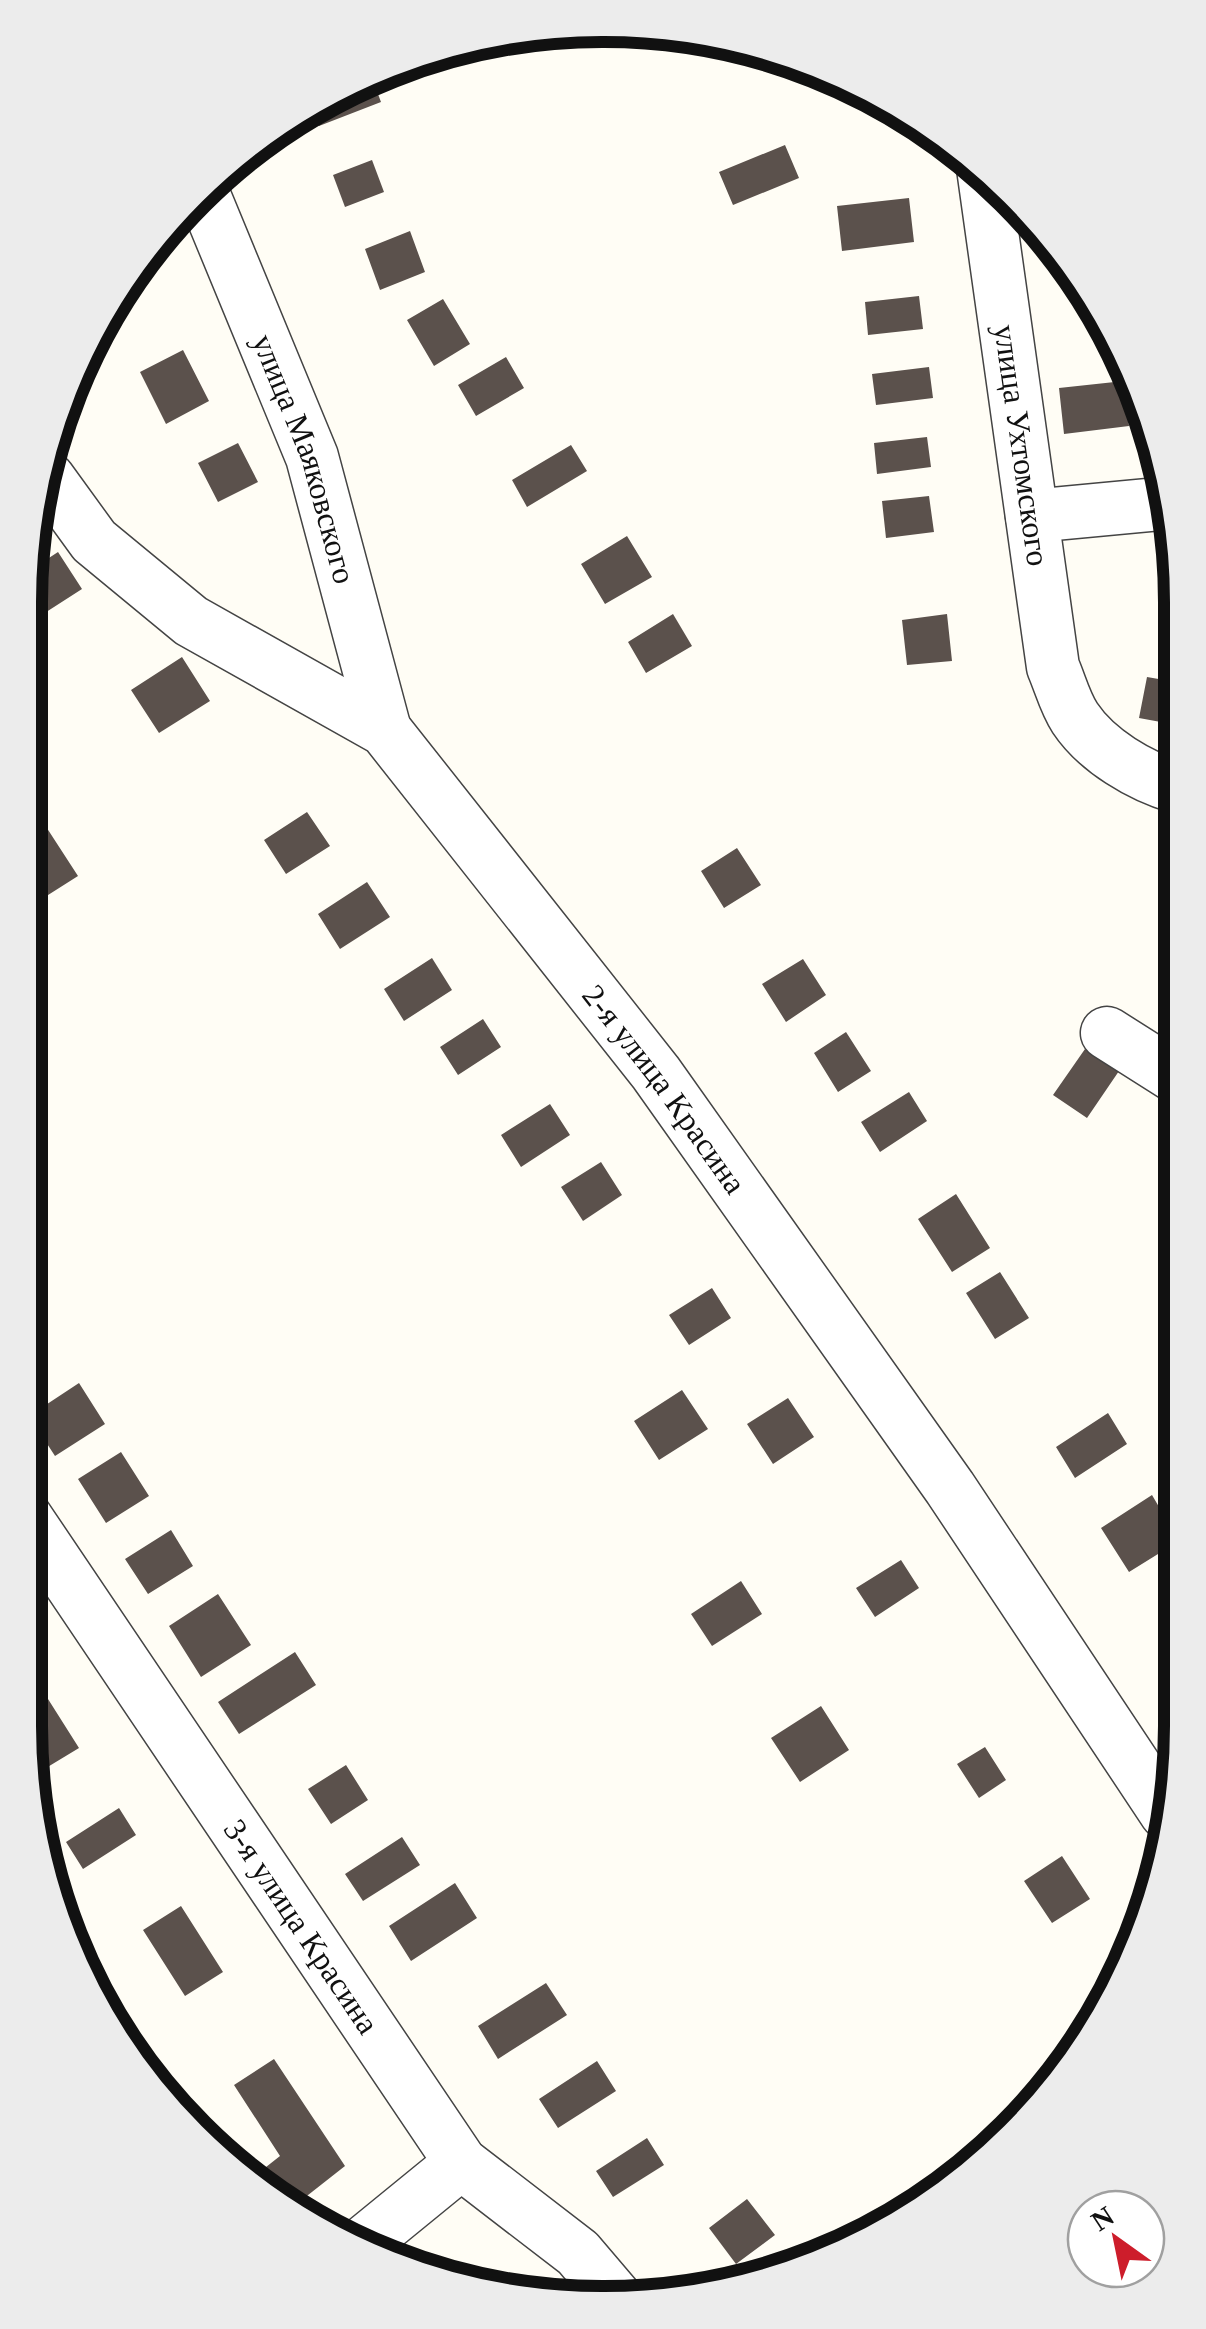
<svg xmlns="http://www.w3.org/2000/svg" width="1206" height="2329" viewBox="0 0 1206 2329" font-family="Georgia,serif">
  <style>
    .building { fill: #5b514c }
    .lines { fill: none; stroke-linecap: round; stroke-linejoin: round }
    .minor-casing { stroke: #444; stroke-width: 55 }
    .minor { stroke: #fff; stroke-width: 52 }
    .labels { text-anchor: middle; stroke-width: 10; stroke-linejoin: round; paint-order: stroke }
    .street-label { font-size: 32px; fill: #111; stroke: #fff }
    .rim { fill: none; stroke: #111; stroke-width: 12 }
  </style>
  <rect width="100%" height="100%" fill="#fffdf5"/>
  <!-- building -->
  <path class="building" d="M 373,81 L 381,102 L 319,126 L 314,115 Z
    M 785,145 L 799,178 L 733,205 L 719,172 Z
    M 372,160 L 384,192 L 345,207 L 333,175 Z
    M 909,198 L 914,242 L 842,251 L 837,206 Z
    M 410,231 L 425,272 L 380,290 L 365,249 Z
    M 919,296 L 923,329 L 868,335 L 865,302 Z
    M 443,299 L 470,344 L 434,366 L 407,320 Z
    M 183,350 L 209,401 L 166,424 L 140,372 Z
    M 506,357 L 524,388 L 476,416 L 458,385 Z
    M 929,367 L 933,398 L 876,405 L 872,374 Z
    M 1124,381 L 1129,426 L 1064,434 L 1059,388 Z
    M 927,437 L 931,467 L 877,474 L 874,443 Z
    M 238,443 L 258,482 L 218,502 L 198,463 Z
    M 571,445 L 587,471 L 527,507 L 512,480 Z
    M 929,496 L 934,532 L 886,538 L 882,501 Z
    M 627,536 L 652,577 L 605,604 L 581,564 Z
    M 58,552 L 82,589 L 26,625 L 26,573 Z
    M 673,614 L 692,646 L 646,673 L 628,642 Z
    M 947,614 L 952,661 L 907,665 L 902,620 Z
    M 182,657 L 210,701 L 159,733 L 131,690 Z
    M 1147,677 L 1176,682 L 1177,725 L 1139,718 Z
    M 307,812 L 330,846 L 286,874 L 264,840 Z
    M 41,819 L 78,876 L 26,909 L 26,829 Z
    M 737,848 L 761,885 L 724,908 L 701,871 Z
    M 367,882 L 390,917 L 340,949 L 318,914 Z
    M 432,958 L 452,990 L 404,1021 L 384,989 Z
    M 803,959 L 826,995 L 786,1022 L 762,984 Z
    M 483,1019 L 501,1047 L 458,1075 L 440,1047 Z
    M 846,1032 L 871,1071 L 838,1092 L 814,1053 Z
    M 1085,1049 L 1119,1071 L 1087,1118 L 1053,1095 Z
    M 909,1092 L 927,1121 L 880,1152 L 861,1122 Z
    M 550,1104 L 570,1135 L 521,1167 L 501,1135 Z
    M 601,1162 L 622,1195 L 583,1221 L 561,1187 Z
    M 956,1194 L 990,1248 L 952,1272 L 918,1219 Z
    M 1000,1272 L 1029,1318 L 995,1339 L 966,1293 Z
    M 712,1288 L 731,1318 L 689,1345 L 669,1315 Z
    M 79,1383 L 105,1424 L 55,1456 L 29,1416 Z
    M 682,1390 L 708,1429 L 659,1460 L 634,1421 Z
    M 788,1398 L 814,1437 L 773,1464 L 747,1424 Z
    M 1108,1413 L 1127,1444 L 1075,1478 L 1056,1447 Z
    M 121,1452 L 149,1496 L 106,1523 L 78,1479 Z
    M 1152,1495 L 1179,1541 L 1129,1572 L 1101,1528 Z
    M 171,1530 L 193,1566 L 148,1594 L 125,1559 Z
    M 901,1560 L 919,1588 L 875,1617 L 856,1588 Z
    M 741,1581 L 762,1614 L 712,1646 L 691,1614 Z
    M 218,1594 L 251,1645 L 201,1677 L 169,1626 Z
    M 295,1652 L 316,1685 L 239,1734 L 218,1702 Z
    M 48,1699 L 79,1748 L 41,1771 L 29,1753 L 25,1713 Z
    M 821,1706 L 849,1750 L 800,1782 L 771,1738 Z
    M 985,1747 L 1006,1780 L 979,1798 L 957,1764 Z
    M 346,1765 L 368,1800 L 331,1824 L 308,1789 Z
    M 119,1808 L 136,1835 L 83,1869 L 66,1842 Z
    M 402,1837 L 420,1865 L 363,1901 L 345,1874 Z
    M 1062,1856 L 1090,1899 L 1052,1923 L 1024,1881 Z
    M 455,1883 L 477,1918 L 411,1961 L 389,1926 Z
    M 181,1906 L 223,1972 L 185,1996 L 143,1930 Z
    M 1124,1970 L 1121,1982 L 1102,2009 L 1090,1992 Z
    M 546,1983 L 567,2015 L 498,2059 L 478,2026 Z
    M 274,2059 L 345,2166 L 289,2210 L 252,2178 L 280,2156 L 234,2085 Z
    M 597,2061 L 616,2091 L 558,2128 L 539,2099 Z
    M 647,2138 L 664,2165 L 613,2197 L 596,2171 Z
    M 747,2199 L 775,2235 L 736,2264 L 709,2228 Z"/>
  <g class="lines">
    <defs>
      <g id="minor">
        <path id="s1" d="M 983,168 L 1053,667 C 1060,683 1065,703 1075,718 C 1097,751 1140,776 1177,787"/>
        <path id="s2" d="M 203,193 L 312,457 L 385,730"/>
        <path id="s3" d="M 49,479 L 94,541 L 191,621 L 385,730 L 656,1073 L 950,1488 L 1166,1813"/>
        <path d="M 1032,516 L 1170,503"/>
        <path d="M 1107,1033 L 1178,1078"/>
        <path id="s4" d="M 25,1516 L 461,2163 L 578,2253 L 618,2300"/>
        <path d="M 363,2243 L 461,2163"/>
      </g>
    </defs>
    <!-- minor casing -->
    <use href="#minor" class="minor-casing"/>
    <!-- minor -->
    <use href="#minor" class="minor"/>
  </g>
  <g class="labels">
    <!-- street labels -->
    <g class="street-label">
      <text dy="11" stroke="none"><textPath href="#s1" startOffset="280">улица Ухтомского</textPath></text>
      <text dy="11" stroke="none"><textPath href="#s2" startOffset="285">улица Маяковского</textPath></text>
      <text dy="11" stroke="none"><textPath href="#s3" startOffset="880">2-я улица Красина</textPath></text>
      <text dy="11" stroke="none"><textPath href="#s4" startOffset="495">3-я улица Красина</textPath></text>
    </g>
  </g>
  <!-- crop -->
  <path d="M0 0H1206V2329H0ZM602 42H604A560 560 0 0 1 1164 602V1726A560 560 0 0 1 604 2286H602A560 560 0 0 1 42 1726V602A560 560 0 0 1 602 42Z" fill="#ececec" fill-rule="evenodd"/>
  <path class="rim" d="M602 42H604A560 560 0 0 1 1164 602V1726A560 560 0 0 1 604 2286H602A560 560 0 0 1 42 1726V602A560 560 0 0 1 602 42Z"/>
  <!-- north arrow -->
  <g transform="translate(1116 2239) rotate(327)"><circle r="48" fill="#ffffff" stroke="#a0a0a0" stroke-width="2.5"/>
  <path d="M0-8L18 38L0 25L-18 38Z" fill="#cd1d2b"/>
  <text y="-15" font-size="28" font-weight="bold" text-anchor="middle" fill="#111111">N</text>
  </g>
</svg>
